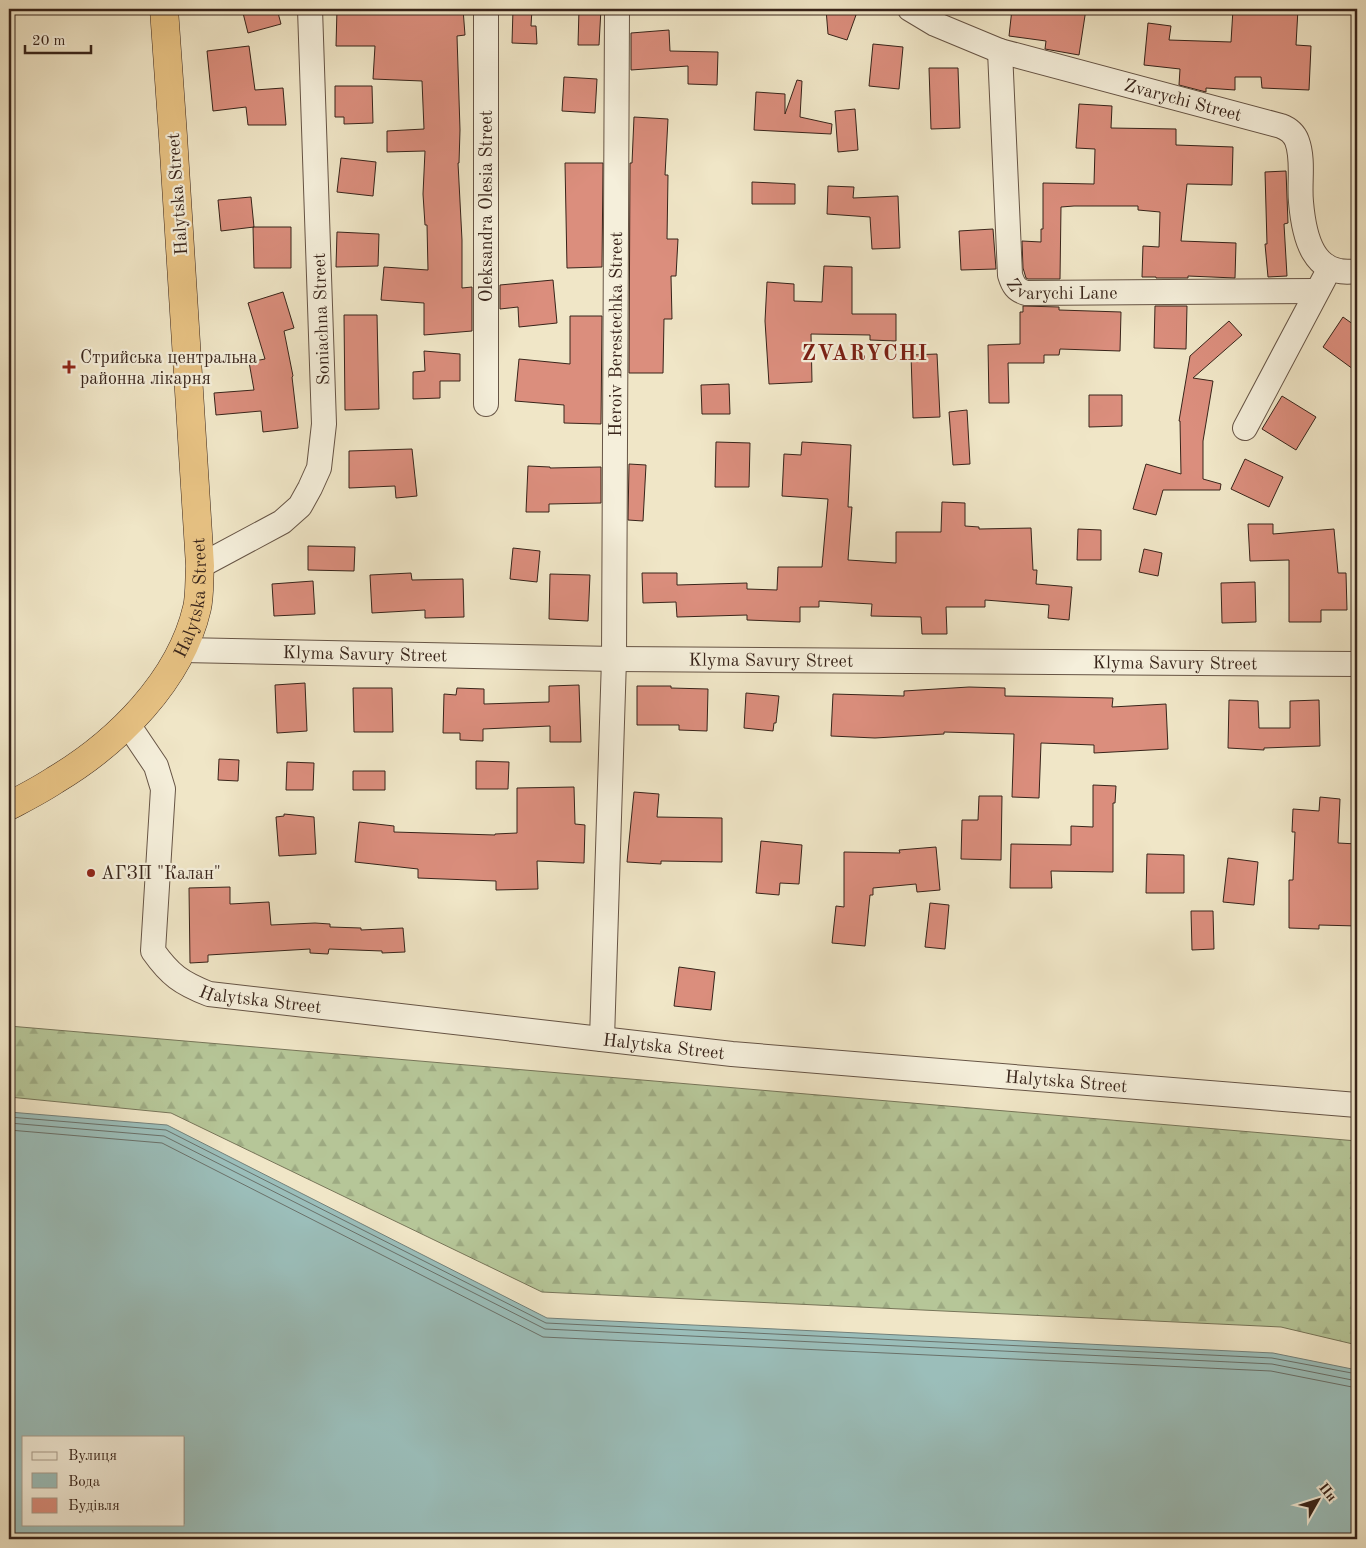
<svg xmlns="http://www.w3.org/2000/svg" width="1366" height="1548" viewBox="0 0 1366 1548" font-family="'Old Standard TT',serif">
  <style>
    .forest { fill: url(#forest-firs); stroke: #777559 }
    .water { fill: #9bbeba; stroke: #73807a; fill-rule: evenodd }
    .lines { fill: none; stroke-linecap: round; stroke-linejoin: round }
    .shore { stroke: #6a716a; stroke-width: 1 }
    .building { fill: #db8e7d; stroke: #38241a }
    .minor-casing { stroke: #665445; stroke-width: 26 }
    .trunk-casing { stroke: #38241a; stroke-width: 29 }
    .minor { stroke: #f5efdb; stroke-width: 24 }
    .trunk { stroke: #e8c384; stroke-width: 28 }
    .poi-dot { fill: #8f2418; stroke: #f5efdb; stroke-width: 2 }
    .labels { text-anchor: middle; stroke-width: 4.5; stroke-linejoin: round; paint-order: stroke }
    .street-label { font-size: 18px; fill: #38241a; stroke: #f5efdb }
    .poi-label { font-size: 18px; fill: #38241a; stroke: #f5efdb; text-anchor: start }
    .district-label { font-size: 22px; font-weight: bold; letter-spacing: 1px; fill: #7a1f14; stroke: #f5efdb }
  </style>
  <defs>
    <pattern id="forest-firs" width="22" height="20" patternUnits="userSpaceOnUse" patternTransform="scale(1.25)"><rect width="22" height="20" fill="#b6c698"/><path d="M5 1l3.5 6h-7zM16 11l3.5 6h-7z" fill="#9daa82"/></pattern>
  </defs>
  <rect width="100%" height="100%" fill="#f0e6c7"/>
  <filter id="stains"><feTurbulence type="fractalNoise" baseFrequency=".004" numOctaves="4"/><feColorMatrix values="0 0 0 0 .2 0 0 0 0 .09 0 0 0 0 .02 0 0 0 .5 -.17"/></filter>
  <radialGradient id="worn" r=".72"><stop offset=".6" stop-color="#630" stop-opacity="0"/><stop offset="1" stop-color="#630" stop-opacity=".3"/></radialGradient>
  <!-- forest -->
  <path class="forest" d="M 9,1026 L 1357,1141 L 1357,1345 L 1281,1327 L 542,1292 L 171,1113 L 9,1097 Z"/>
  <!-- water -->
  <path class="water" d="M 9,1112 L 167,1125 L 547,1318 L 1273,1353 L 1357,1370 L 1357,1539 L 9,1539 ZM 24,1437 L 184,1437 L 184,1524 L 24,1524 Z"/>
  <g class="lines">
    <!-- shore -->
    <path class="shore" d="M 9,1117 L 166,1130 L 546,1323 L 1272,1358 L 1357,1374
      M 9,1123 L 164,1136 L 545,1329 L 1272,1364 L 1357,1381
      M 9,1130 L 162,1143 L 543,1337 L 1271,1371 L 1357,1388"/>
  </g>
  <!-- building -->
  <path class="building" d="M 242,9 L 277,9 L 281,24 L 248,33 Z
    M 337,9 L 463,9 L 465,35 L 457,36 L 460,130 L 459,163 L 458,163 L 462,240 L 462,288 L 472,287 L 472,331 L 424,335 L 424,303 L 381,300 L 384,267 L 428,270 L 427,225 L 425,225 L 423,194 L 425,151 L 387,152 L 387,131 L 424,129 L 422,81 L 373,79 L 375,46 L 336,46 Z
    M 513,9 L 532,9 L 531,26 L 536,26 L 537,44 L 512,43 Z
    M 579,9 L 601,9 L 599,45 L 578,45 Z
    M 826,9 L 838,9 L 856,15 L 847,40 L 828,34 Z
    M 1012,9 L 1086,9 L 1079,55 L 1045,49 L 1046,41 L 1009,36 Z
    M 1233,9 L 1298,9 L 1296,45 L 1311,46 L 1309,90 L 1262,88 L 1261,77 L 1235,77 L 1235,90 L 1206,88 L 1206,92 L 1179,85 L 1180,69 L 1144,65 L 1148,23 L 1171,26 L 1169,40 L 1231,42 Z
    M 669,30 L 670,51 L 718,52 L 717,85 L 688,84 L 688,66 L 631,70 L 631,33 Z
    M 873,44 L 903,47 L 899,89 L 869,86 Z
    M 249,46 L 255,90 L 283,88 L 286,125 L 248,125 L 246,107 L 213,111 L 207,51 Z
    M 929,68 L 958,68 L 960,128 L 931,129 Z
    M 564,77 L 597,79 L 595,113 L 562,111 Z
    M 797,80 L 802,81 L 800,117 L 832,124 L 831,134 L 754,130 L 756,92 L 785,94 L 785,114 Z
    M 335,86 L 372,86 L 373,123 L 344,124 L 344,117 L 335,117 Z
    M 1079,104 L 1112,106 L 1111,128 L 1176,129 L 1176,145 L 1233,147 L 1232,185 L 1187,184 L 1181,241 L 1236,243 L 1235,278 L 1188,276 L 1188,278 L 1156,278 L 1156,277 L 1142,277 L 1143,246 L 1159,247 L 1160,212 L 1138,210 L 1138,206 L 1074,206 L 1061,207 L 1060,279 L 1028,279 L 1026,278 L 1023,268 L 1022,241 L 1041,242 L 1041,229 L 1043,229 L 1043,183 L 1094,184 L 1095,149 L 1076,148 Z
    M 855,109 L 858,150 L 838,152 L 835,111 Z
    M 634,117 L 668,119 L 665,175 L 668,175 L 667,239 L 678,239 L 676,276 L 671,276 L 672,319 L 664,319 L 663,373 L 629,373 L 630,163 L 632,163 Z
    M 341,158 L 376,162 L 373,196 L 337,192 Z
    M 565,163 L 603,163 L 602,267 L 567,268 Z
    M 1286,171 L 1288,223 L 1284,224 L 1287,276 L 1268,277 L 1265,244 L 1267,244 L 1265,172 Z
    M 752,182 L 795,184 L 795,204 L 752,204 Z
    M 828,186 L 854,187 L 853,198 L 898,196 L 900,248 L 872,249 L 870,217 L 827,214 Z
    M 251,197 L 254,227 L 221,231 L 218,200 Z
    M 253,227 L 291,227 L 291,268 L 254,268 Z
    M 993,229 L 996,269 L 961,270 L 959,231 Z
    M 337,232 L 379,234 L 378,266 L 336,267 Z
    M 824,266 L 852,267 L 852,314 L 896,314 L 896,341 L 870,340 L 870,335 L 811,334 L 812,382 L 769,384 L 765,321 L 767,282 L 794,284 L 794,301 L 822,302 Z
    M 553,280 L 557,323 L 519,327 L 518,307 L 500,309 L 500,285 Z
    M 283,292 L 294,328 L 284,331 L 293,376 L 292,377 L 298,428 L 263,432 L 261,411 L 216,415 L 214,393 L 254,390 L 249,362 L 265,359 L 248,303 Z
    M 1023,306 L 1059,307 L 1059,310 L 1121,312 L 1120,351 L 1060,349 L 1059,355 L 1044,355 L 1044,363 L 1008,363 L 1009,403 L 989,403 L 988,345 L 1020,344 L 1020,312 L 1023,312 Z
    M 1155,306 L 1187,306 L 1186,349 L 1154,348 Z
    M 344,315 L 377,315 L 379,409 L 345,410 Z
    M 570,316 L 602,316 L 601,424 L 564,423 L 564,405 L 515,401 L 519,359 L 570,364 Z
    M 1343,317 L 1357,327 L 1357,372 L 1323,347 Z
    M 1229,321 L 1242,335 L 1193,378 L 1213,381 L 1203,441 L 1203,479 L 1221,484 L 1220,490 L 1163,490 L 1156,515 L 1133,509 L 1146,464 L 1181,474 L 1180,421 L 1179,421 L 1190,356 Z
    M 424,351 L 460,354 L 460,381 L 440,381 L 440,398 L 413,399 L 413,372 L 425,371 Z
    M 937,354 L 940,417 L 913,418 L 911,355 Z
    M 729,384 L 730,414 L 702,414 L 701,385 Z
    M 1089,395 L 1122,395 L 1122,426 L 1089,427 Z
    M 1282,396 L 1316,417 L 1296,450 L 1262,429 Z
    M 967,410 L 970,464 L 953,465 L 949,412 Z
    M 716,442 L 750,443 L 749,487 L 715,487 Z
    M 802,442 L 851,445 L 848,507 L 852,507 L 848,560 L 896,563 L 896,532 L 941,532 L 942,502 L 965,503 L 965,526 L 979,527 L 979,529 L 1031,528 L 1033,570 L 1037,570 L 1036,584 L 1072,587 L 1069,620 L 1048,618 L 1049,605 L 985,600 L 985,607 L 946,607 L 947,634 L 922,634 L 921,617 L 871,616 L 872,604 L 819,601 L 819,607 L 800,607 L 800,622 L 747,620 L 747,615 L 677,617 L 676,602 L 643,603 L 642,573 L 677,573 L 677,585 L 747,583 L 747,589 L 777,590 L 778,567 L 822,567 L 828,499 L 782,496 L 784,454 L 801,455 Z
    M 412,449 L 417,496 L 396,498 L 395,486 L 349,488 L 349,451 Z
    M 1245,459 L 1283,477 L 1269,507 L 1231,489 Z
    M 629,464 L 646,465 L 643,521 L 628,520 Z
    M 528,466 L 550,467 L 550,468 L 601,467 L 601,503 L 549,504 L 549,512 L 526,512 Z
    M 1248,524 L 1273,524 L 1273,534 L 1334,529 L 1338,573 L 1346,573 L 1347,610 L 1321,610 L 1321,622 L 1289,622 L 1289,560 L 1250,561 Z
    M 1078,529 L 1101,530 L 1101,560 L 1077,560 Z
    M 308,546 L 355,547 L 354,571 L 308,570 Z
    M 513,548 L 540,551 L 537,582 L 510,579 Z
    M 1144,549 L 1162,553 L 1158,576 L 1139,572 Z
    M 411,573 L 412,580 L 463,579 L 464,617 L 425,618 L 425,610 L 372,613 L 370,575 Z
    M 550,574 L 590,575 L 588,621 L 549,619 Z
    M 313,581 L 315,614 L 274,616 L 272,584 Z
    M 1255,582 L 1256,622 L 1222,623 L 1221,583 Z
    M 305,683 L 307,731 L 277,733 L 275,685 Z
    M 579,685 L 581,742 L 550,742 L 550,726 L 483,729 L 483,741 L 460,740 L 460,733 L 443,733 L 444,694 L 456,695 L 457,688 L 484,689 L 484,704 L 549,702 L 549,686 Z
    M 637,686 L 671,686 L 671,688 L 708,689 L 707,731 L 679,730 L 679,725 L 637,725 Z
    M 969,687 L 1005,688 L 1005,696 L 1113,698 L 1112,707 L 1166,704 L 1168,749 L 1094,753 L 1094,745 L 1041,743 L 1039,798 L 1012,797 L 1014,734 L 944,732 L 944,734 L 875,738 L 831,736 L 833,694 L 904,696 L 904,691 Z
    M 353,688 L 392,688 L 393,732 L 354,732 Z
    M 746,693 L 779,696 L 776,723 L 774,723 L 773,731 L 744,728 Z
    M 1229,700 L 1258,701 L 1259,728 L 1290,728 L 1290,701 L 1319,700 L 1320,746 L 1264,748 L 1264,750 L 1228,748 Z
    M 219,759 L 239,760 L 238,781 L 218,780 Z
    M 476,761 L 509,762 L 508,789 L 476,789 Z
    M 287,762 L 314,763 L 313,790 L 286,790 Z
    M 353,771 L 385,771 L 385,790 L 353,790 Z
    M 1093,785 L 1116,786 L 1115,803 L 1113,803 L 1113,872 L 1051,871 L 1052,888 L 1010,888 L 1011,844 L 1071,845 L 1071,826 L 1093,827 Z
    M 574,787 L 575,824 L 585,825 L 584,863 L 537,861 L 538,889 L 496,890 L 496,881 L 418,878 L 418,869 L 355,862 L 359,822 L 394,826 L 394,832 L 495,835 L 495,834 L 517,833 L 517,788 Z
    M 634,792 L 659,794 L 657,817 L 722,818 L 722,862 L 661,861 L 661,864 L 627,862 Z
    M 979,796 L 1002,796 L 1001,860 L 961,859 L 962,820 L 978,820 Z
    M 1320,797 L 1340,799 L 1338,843 L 1357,844 L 1357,926 L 1319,925 L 1319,929 L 1289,928 L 1289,880 L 1293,880 L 1295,832 L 1292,832 L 1293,809 L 1319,811 Z
    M 284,814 L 314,817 L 316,854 L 279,856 L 276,817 L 284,816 Z
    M 761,841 L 802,845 L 799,884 L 780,883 L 779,895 L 756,893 Z
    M 936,847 L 940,890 L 917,892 L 916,884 L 873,888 L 873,895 L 870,895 L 865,946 L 832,943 L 836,906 L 844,907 L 844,852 L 900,853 L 899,850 Z
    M 1147,854 L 1184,855 L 1184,893 L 1146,893 Z
    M 1228,858 L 1258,862 L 1254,905 L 1223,902 Z
    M 230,887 L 230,904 L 269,902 L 271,925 L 315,923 L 330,924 L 330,927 L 361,928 L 361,930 L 403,928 L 405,952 L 382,953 L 382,951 L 329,949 L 328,954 L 310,953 L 310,949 L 208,955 L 208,962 L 190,963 L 189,888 Z
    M 930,903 L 949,905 L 945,949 L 925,947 Z
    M 1191,911 L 1213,911 L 1214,949 L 1192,950 Z
    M 679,967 L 715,972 L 711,1010 L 674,1006 Z"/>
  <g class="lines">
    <defs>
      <g id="minor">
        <path d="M 486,9 L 486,404"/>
        <path id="s1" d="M 910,9 L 935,24 L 1000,51 L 1281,126 C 1289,129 1294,133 1297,141 C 1304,160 1299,183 1301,202 C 1304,237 1313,278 1357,271"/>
        <path id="s2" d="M 1000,51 L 1010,275 C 1013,285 1016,290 1026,293 L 1316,291"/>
        <path d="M 1245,428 L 1324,279"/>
        <path d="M 200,566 L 282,522 L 300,506 L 310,488 L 319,468 L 324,424 L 310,9"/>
        <path id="s3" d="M 183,650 L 614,659 L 1357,664"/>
        <path id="s4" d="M 127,723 L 156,766 L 163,789 L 153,951 C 170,975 181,983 209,994 L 732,1054 L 1357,1105"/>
        <path id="s5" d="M 602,1039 L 614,659 L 617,9"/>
      </g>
      <g id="trunk">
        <path id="s6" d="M 9,806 C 24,798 40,790 55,780 C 117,743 180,681 197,608 C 200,595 199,580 200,566 L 173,136 L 164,9"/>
      </g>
    </defs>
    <!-- minor casing -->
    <use href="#minor" class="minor-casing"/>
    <!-- trunk casing -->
    <use href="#trunk" class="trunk-casing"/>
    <!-- minor -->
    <use href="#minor" class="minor"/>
    <!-- trunk -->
    <use href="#trunk" class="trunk"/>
  </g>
  <!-- markers -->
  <g class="poi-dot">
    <path d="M66.5 359.5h5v5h5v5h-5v5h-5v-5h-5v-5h5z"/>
    <circle cx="91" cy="873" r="5"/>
  </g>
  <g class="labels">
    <!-- street labels -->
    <g class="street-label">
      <text dy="6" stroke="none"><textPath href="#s1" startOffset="289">Zvarychi Street</textPath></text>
      <text transform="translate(177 194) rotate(-94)" y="6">Halytska Street</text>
      <text transform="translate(486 206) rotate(-90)" y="6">Oleksandra Olesia Street</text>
      <text dy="6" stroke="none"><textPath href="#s2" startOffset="285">Zvarychi Lane</textPath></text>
      <text transform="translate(321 319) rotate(-92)" y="6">Soniachna Street</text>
      <text dy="6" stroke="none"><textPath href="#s5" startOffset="705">Heroiv Berestechka Street</textPath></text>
      <text dy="6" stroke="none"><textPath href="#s6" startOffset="291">Halytska Street</textPath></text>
      <text dy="6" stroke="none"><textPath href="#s3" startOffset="182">Klyma Savury Street</textPath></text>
      <text dy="6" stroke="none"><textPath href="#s3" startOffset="588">Klyma Savury Street</textPath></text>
      <text dy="6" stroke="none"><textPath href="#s3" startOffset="992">Klyma Savury Street</textPath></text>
      <text dy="6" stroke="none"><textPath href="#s4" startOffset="362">Halytska Street</textPath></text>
      <text dy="6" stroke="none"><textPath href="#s4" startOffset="768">Halytska Street</textPath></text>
      <text dy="6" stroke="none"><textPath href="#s4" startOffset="1172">Halytska Street</textPath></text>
    </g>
    <!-- poi labels -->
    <g class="poi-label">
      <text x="80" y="363">Стрийська центральна<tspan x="80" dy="21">районна лікарня</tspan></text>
      <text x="101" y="879">АГЗП "Калан"</text>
    </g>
    <!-- district labels -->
    <g class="district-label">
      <text x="865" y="360">ZVARYCHI</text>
    </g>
  </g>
  <!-- margin -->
  <rect width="1366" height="1548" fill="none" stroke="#f0e6c7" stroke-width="30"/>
  <rect x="10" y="10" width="1346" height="1528" fill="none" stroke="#38241a" stroke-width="2.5"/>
  <rect x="15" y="15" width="1336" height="1518" fill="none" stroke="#38241a"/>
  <!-- legend -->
  <rect x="22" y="1436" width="162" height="90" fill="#f5efdb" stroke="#a99e8e"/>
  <rect x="32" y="1452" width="25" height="8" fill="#f5efdb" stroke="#a99e8e"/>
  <text x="68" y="1460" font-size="15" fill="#38241a">Вулиця</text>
  <rect x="32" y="1473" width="25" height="15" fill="#9bbeba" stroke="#a99e8e"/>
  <text x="68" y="1486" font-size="15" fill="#38241a">Вода</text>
  <rect x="32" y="1498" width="25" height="15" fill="#db8e7d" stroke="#a99e8e"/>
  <text x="68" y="1510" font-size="15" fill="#38241a">Будівля</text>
  <!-- north arrow -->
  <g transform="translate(1318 1500) rotate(51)" stroke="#f5efdb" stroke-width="4" paint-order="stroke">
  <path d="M0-4L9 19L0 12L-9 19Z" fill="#38241a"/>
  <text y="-8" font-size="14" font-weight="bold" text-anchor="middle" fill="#38241a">Пн</text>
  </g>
  <!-- scale -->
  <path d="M25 45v8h66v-8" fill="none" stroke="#38241a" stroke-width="2.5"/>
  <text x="32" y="45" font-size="15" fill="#38241a" stroke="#f5efdb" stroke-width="4" paint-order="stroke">20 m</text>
  <rect width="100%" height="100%" filter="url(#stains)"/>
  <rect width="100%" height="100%" fill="url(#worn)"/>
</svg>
